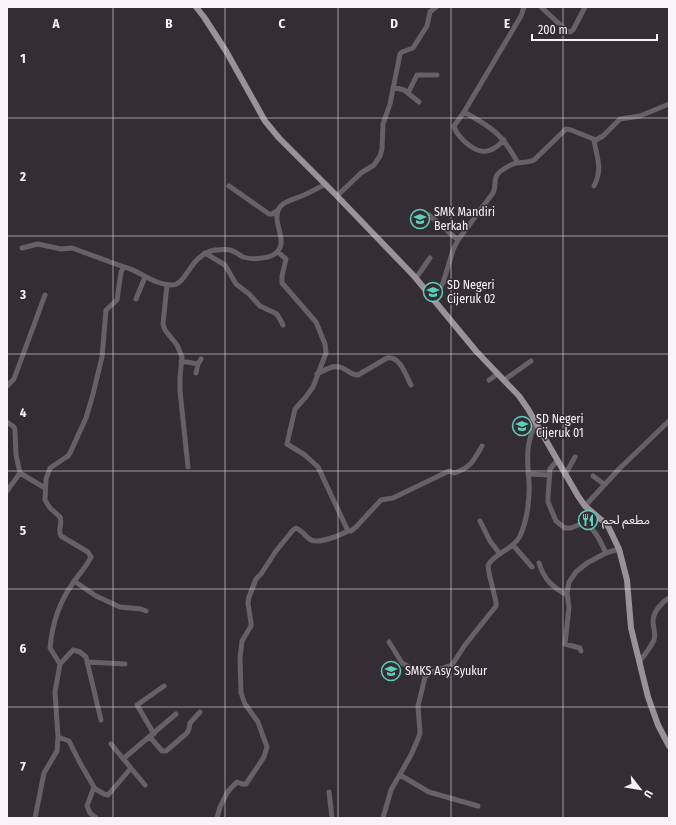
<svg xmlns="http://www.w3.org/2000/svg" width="676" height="825" viewBox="0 0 676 825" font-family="'Fira Sans Condensed','Noto Sans Arabic',sans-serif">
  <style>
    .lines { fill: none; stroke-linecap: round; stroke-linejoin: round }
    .minor { stroke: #656165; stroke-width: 5 }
    .major { stroke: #9a9299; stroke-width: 6 }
    .grid { fill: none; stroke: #f8f3f8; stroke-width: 1; stroke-opacity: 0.55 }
    .labels { text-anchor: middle; stroke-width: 3; stroke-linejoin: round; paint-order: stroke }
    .poi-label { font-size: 12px; fill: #f8f3f8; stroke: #352d34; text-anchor: start }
    .grid-label { font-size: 13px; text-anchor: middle; font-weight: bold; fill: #f8f3f8; stroke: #352d34; stroke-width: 3; stroke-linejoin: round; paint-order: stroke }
  </style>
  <rect width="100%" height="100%" fill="#352d34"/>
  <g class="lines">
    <!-- minor -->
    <path class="minor" d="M 541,7 L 567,31 L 570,32 L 573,30 L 585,7
      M 393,87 L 404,90 L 419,102
      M 408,93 L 417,75 L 437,75
      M 464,112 L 521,16 L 524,7
      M 504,140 C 490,155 479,155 464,141 C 460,137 455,132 454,126 L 464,112 C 493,128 502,134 518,163
      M 229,186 L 269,214 L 272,214 L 277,211
      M 594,186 C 603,168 597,159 594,140
      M 337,196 L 361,173 L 374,165 L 380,156 L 382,149 L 383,124 L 390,104 L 400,54 L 402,52 L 413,48 L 427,26 L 430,12 L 436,7
      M 429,215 L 458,240
      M 22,248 L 38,244 L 61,249 L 72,248 L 124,267
      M 205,253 L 225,265 L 236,284 L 249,294 L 260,306 L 277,314 L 283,325
      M 416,278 L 430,258
      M 167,285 L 163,324 L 165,330 L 177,345 L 182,357 L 180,377 L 180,391 L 188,467
      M 434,298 L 443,283 L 453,250 L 458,240 L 493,193 C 496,187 494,183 496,177 C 498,171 510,165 516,163 C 522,162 528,163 534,160 L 566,129 L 571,130 L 596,140 L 603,136 L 620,119 L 640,116 L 669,104
      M 136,299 L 145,277
      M 181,361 L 198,364
      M 196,373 L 198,364 L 201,359
      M 317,374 C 323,371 332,365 339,367 C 346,368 350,375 358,375 L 387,358 C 400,355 406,376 411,385
      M 489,380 L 498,374
      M 504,380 L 531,361
      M 7,386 L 14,379 L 45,295
      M 7,422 L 14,427 L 15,430 L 16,455 L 20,473 L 45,488
      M 557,461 L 550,469 L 548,497 L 548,502 L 556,521 L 565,528 L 571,528 L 583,523 C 595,527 601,543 606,553
      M 528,474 L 549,475
      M 565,475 L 575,457
      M 593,476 L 604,484
      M 7,491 L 20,473
      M 585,506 L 619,469 L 669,421
      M 480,521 L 490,541 L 500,554
      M 348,531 L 351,531 L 356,527 L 381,500 L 393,498 L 449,471 L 454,473 C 471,468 474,460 482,446
      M 513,545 L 532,567
      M 539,563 C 544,579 552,587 567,595
      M 74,581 L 96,596 L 120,607 L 141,609 L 146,611
      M 389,642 L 402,663 L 426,676
      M 581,651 L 580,648 L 565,644 L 569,607 L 567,593 L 569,582 L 576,572 L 587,563 L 606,553 L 619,549
      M 640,661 C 645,654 651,647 654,640 C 656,633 653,627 653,621 C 653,612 662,602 669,598
      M 88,662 L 125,664
      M 60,664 L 73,650 L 80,652 L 86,657 L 101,720
      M 154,734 L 137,705 L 164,686
      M 150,737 L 162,751 L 166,751 L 187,733 L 189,729 L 190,723 L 200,712
      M 111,744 L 145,785
      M 123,759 L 176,714
      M 400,775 L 429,792 L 478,806
      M 94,788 L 104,794 L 108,795 L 131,768
      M 329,792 L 332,818
      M 35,818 L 44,773 L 57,751 L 58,737
      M 96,818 L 90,813 L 87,806 L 94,787 L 79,761 L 69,741 L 58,737 L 55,692 L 60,664 L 50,648 C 52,625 60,601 73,583 C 79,574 87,566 91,557 L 88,552 L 61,536 C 57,530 63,524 60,517 L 50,508 L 45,500 L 46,479 L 50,468 L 68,456 L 70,453 L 86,418 L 93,394 L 102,357 L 106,310 L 117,300 L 121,272 L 124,267 C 141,271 153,285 172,285 C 187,285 190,254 215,250 C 219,250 225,249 230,250 C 235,251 239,255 243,257 C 252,260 272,259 278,251 C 288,239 270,220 280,207 C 285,200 296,199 304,195 C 311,192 318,188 326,184
      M 217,818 L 220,807 L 227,793 L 230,789 L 237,782 L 242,784 L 246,784 L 264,757 L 267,747 L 258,722 L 245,704 L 241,693 L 240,658 L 242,641 L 251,626 L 251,623 L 248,603 L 249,597 L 256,579 L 261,574 L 276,551 L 293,530 L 296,528 C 303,531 306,537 311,540 C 319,544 341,535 348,531 L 318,467 L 305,455 L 287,444 L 295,409 L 305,398 L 313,387 L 326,353 L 325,344 L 316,322 L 282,283 L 282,276 L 286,259 L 278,252
      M 383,818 L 391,790 L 411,755 L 418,739 L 420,733 L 418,706 L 425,677 L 431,672 L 452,665 L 465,645 L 496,606 L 496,602 L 489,573 L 488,565 C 496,552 513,550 520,536 C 527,521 530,499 529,482 C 528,471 527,460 528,449 C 529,439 532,431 536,422"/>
    <!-- major -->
    <path class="major" d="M 196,7 L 204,17 L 226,51 L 265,121 L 279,138 L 337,196 L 414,276 L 476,351 L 519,396 L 528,409 L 578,496 L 585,506 L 605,523 L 609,528 L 619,549 L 627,580 L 631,628 L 648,697 L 658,725 L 669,746"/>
  </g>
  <!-- grid -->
  <path class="grid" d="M 113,7 L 113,818M 225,7 L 225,818M 338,7 L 338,818M 451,7 L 451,818M 563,7 L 563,818M 7,118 L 669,118M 7,236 L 669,236M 7,354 L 669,354M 7,471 L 669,471M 7,589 L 669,589M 7,707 L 669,707"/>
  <!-- icons -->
  <defs>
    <symbol id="school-ring" viewBox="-11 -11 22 22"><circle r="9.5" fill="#352d34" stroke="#5dceb9" stroke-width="1.5"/><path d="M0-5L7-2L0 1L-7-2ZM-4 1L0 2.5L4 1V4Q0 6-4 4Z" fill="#5dceb9"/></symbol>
    <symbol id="restaurant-ring" viewBox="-11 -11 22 22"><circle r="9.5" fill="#352d34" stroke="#5dceb9" stroke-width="1.5"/><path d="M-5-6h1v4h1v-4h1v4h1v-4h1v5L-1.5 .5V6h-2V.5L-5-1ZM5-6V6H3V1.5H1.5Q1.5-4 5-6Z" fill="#5dceb9"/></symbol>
  </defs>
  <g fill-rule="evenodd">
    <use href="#school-ring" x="409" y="208" width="22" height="22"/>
    <use href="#school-ring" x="422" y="281" width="22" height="22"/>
    <use href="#school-ring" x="511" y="415" width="22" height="22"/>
    <use href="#restaurant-ring" x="577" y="509" width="22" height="22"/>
    <use href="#school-ring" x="380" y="660" width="22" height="22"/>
  </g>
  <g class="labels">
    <!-- poi labels -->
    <g class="poi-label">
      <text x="434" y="216">SMK Mandiri<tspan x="434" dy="14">Berkah</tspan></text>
      <text x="447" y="289">SD Negeri<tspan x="447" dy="14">Cijeruk 02</tspan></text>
      <text x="536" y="423">SD Negeri<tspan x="536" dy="14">Cijeruk 01</tspan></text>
      <text x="602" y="524">مطعم لحم</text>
      <text x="405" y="675">SMKS Asy Syukur</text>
    </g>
  </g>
  <g class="grid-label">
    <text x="56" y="28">A</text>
    <text x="169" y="28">B</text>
    <text x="282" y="28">C</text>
    <text x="394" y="28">D</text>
    <text x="507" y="28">E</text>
    <text x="23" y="63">1</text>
    <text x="23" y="181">2</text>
    <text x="23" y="299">3</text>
    <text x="23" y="417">4</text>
    <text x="23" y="535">5</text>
    <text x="23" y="653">6</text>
    <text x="23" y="771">7</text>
  </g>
  <!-- border -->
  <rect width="676" height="825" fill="none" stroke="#f8f3f8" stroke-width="16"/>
  <!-- north arrow -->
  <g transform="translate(640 789) rotate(121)" stroke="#352d34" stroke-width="3" paint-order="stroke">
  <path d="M0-3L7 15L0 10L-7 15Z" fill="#f8f3f8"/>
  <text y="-6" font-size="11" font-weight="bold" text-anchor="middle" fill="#f8f3f8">U</text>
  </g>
  <!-- scale -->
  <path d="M532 34v6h125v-6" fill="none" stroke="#f8f3f8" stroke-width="2"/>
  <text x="538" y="34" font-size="12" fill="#f8f3f8" stroke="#352d34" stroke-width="3" paint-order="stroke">200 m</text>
</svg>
